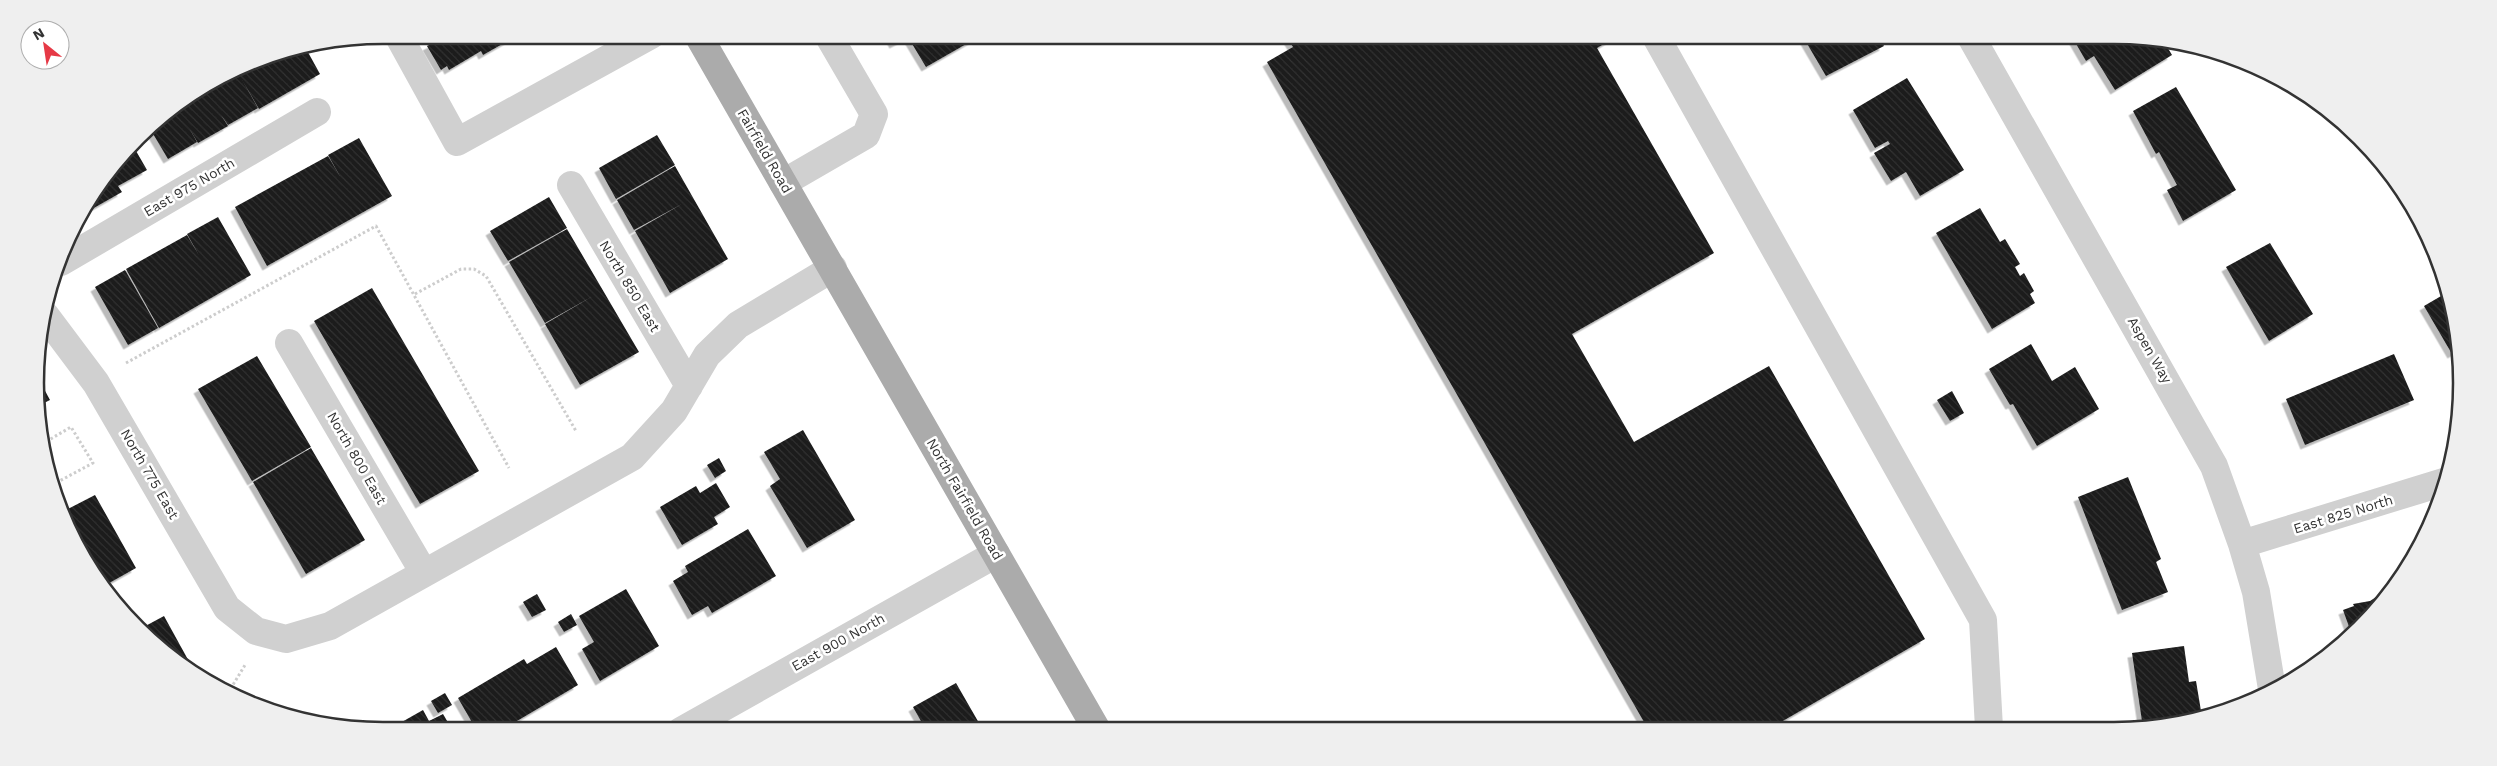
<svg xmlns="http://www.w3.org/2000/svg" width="2497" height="766" viewBox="0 0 2497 766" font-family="'Work Sans',sans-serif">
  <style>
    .building { fill: url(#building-back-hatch); filter: url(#shadow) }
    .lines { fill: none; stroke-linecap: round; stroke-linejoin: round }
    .path { stroke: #cdcdcd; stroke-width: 3; stroke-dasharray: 2.5 2.5; stroke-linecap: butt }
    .minor { stroke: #d0d0d0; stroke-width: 28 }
    .major { stroke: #ababab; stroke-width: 28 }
    .labels { text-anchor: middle; stroke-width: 5; stroke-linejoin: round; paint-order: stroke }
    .street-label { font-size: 14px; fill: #333; stroke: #fff }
    .rim { fill: none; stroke: #333; stroke-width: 2.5 }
  </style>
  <defs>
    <pattern id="building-back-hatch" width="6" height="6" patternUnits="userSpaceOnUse" patternTransform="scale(1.25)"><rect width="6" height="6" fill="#1a1a1a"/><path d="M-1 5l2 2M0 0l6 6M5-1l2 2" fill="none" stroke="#333"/></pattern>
    <filter id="shadow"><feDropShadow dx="-4.5" dy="4.5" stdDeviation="0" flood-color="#0004"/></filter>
  </defs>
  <rect width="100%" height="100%" fill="#fff"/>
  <!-- building -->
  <path class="building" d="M 437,35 L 518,35 L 483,55 L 481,51 L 449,70 L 447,66 L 441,70 L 427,46 L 433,43 L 431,39 Z
    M 889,35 L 982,35 L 926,67 L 908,37 L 894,44 Z
    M 1294,35 L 1619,35 L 1597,48 L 1714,253 L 1572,334 L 1634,442 L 1769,366 L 1925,639 L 1769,729 L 1648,729 L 1267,62 L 1293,47 L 1288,39 Z
    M 1802,35 L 1878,35 L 1884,46 L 1826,76 Z
    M 2071,35 L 2114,35 L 2163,40 L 2172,55 L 2115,90 L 2094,56 L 2086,61 Z
    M 304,45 L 320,74 L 259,109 L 241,78 L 258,108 L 228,125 L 221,115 L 228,126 L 198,143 L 189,128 L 197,142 L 168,159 L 149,127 L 153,122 L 250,61 Z
    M 1907,78 L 1964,170 L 1920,196 L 1906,172 L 1891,181 L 1874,153 L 1890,144 L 1888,141 L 1875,148 L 1853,110 Z
    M 2176,87 L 2236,190 L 2183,221 L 2167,190 L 2177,185 L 2159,152 L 2156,154 L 2133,111 Z
    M 657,135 L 675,165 L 616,199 L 599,168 Z
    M 359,138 L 392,196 L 267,266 L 235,207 L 328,156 L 341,178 L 328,155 Z
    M 132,144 L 147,170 L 118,186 L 122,192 L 92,209 L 89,204 L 85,207 L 107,171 Z
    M 675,166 L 728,259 L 670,293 L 635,231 L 682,204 L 634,230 L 617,200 Z
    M 549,197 L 567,228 L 508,261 L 490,231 Z
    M 1980,208 L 2000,242 L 2005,239 L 2020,264 L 2015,267 L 2020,276 L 2024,273 L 2034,291 L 2030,294 L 2035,303 L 1992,329 L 1936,233 Z
    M 218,217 L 251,275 L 159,328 L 126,269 L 187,235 L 200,257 L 187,234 Z
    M 567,229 L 639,352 L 580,385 L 545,324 L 593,296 L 545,323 L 509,262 Z
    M 2270,243 L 2313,314 L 2269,341 L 2226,267 Z
    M 125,270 L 158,328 L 128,345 L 95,287 Z
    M 372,288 L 479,471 L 420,504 L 314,321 Z
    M 2448,292 L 2455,315 L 2459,350 L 2452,354 L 2424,306 Z
    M 2031,344 L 2052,381 L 2075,367 L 2099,409 L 2037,446 L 2013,404 L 2010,405 L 1989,369 Z
    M 2394,354 L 2414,400 L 2305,445 L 2286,399 Z
    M 257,356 L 311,447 L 252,481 L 198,389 Z
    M 37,376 L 50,400 L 36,407 L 36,405 Z
    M 1952,391 L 1964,413 L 1950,421 L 1937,400 Z
    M 803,430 L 855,520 L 807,548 L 770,486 L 780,479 L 764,452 Z
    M 311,448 L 365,540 L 306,574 L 253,482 Z
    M 719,458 L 726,471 L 715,478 L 707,465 Z
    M 2128,477 L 2161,559 L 2156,562 L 2168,592 L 2122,610 L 2078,497 Z
    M 716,483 L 730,507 L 714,517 L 718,524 L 682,545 L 660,507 L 696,486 L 700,493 Z
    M 95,495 L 136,568 L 102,587 L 94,577 L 64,511 Z
    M 748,529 L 776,576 L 712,613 L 708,606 L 692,615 L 673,581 L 688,572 L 685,566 Z
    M 626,589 L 659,646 L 600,681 L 582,649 L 594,642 L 579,616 Z
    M 2384,592 L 2385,594 L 2352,635 L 2343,610 L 2354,606 L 2353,604 L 2370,601 Z
    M 537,594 L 546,610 L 532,617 L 523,602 Z
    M 571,614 L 577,625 L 564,632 L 558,622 Z
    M 164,616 L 197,676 L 138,630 Z
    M 2184,646 L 2189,682 L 2196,681 L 2202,717 L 2159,728 L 2143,728 L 2132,653 Z
    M 556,647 L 578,685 L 500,731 L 477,731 L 458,698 L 524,659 L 527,664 Z
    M 956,683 L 983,730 L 926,730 L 913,707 Z
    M 445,693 L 452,705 L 438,713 L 431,701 Z
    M 423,710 L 429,721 L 443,714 L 453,731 L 386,731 Z"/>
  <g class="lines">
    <!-- path -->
    <path class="path" d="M 415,294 L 461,269 L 474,269 L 486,276 L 576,431
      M 126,363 L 376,226 L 509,468
      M 42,444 L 71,427 L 93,463 L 52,485
      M 228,693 L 245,665"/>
    <!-- minor -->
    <path class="minor" d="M 398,35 L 457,142 L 651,35
      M 1655,35 L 1983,620 L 1989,728
      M 1970,35 L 2214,466 L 2242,544 L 2256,592 L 2272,689
      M 783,183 L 866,135 L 874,114 L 828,35
      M 571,185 L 689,386
      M 61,262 L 317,112
      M 45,315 L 96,383 L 227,608 L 256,631 L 286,639 L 330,626 L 632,457 L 674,411 L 707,355 L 738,325 L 833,268
      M 289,343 L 424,573
      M 2242,544 L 2444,482
      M 681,731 L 996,554"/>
    <!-- major -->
    <path class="major" d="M 698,35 L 1097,730"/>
  </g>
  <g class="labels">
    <!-- street labels -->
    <g class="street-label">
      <text transform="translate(765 151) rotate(60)" y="5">Fairfield Road</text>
      <text transform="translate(189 187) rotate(-30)" y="5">East 975 North</text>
      <text transform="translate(630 286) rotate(59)" y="5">North 850 East</text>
      <text transform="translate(2150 350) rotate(60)" y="5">Aspen Way</text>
      <text transform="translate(357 458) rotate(60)" y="5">North 800 East</text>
      <text transform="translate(150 474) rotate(60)" y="5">North 775 East</text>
      <text transform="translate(965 499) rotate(60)" y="5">North Fairfield Road</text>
      <text transform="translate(2343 514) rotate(-17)" y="5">East 825 North</text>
      <text transform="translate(838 642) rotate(-29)" y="5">East 900 North</text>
    </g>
  </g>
  <!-- crop -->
  <path d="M0 0H2497V766H0ZM383 44H2114A339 339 0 0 1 2453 383V383A339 339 0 0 1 2114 722H383A339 339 0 0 1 44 383V383A339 339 0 0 1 383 44Z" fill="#efefef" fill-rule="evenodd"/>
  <path class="rim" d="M383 44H2114A339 339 0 0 1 2453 383V383A339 339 0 0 1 2114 722H383A339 339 0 0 1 44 383V383A339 339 0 0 1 383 44Z"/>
  <!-- north arrow -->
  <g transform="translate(45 45) rotate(330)"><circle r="24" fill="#ffffff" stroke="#adadad"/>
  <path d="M0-4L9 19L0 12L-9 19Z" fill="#e63946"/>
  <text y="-8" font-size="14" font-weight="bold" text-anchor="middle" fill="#333333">N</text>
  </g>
</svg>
